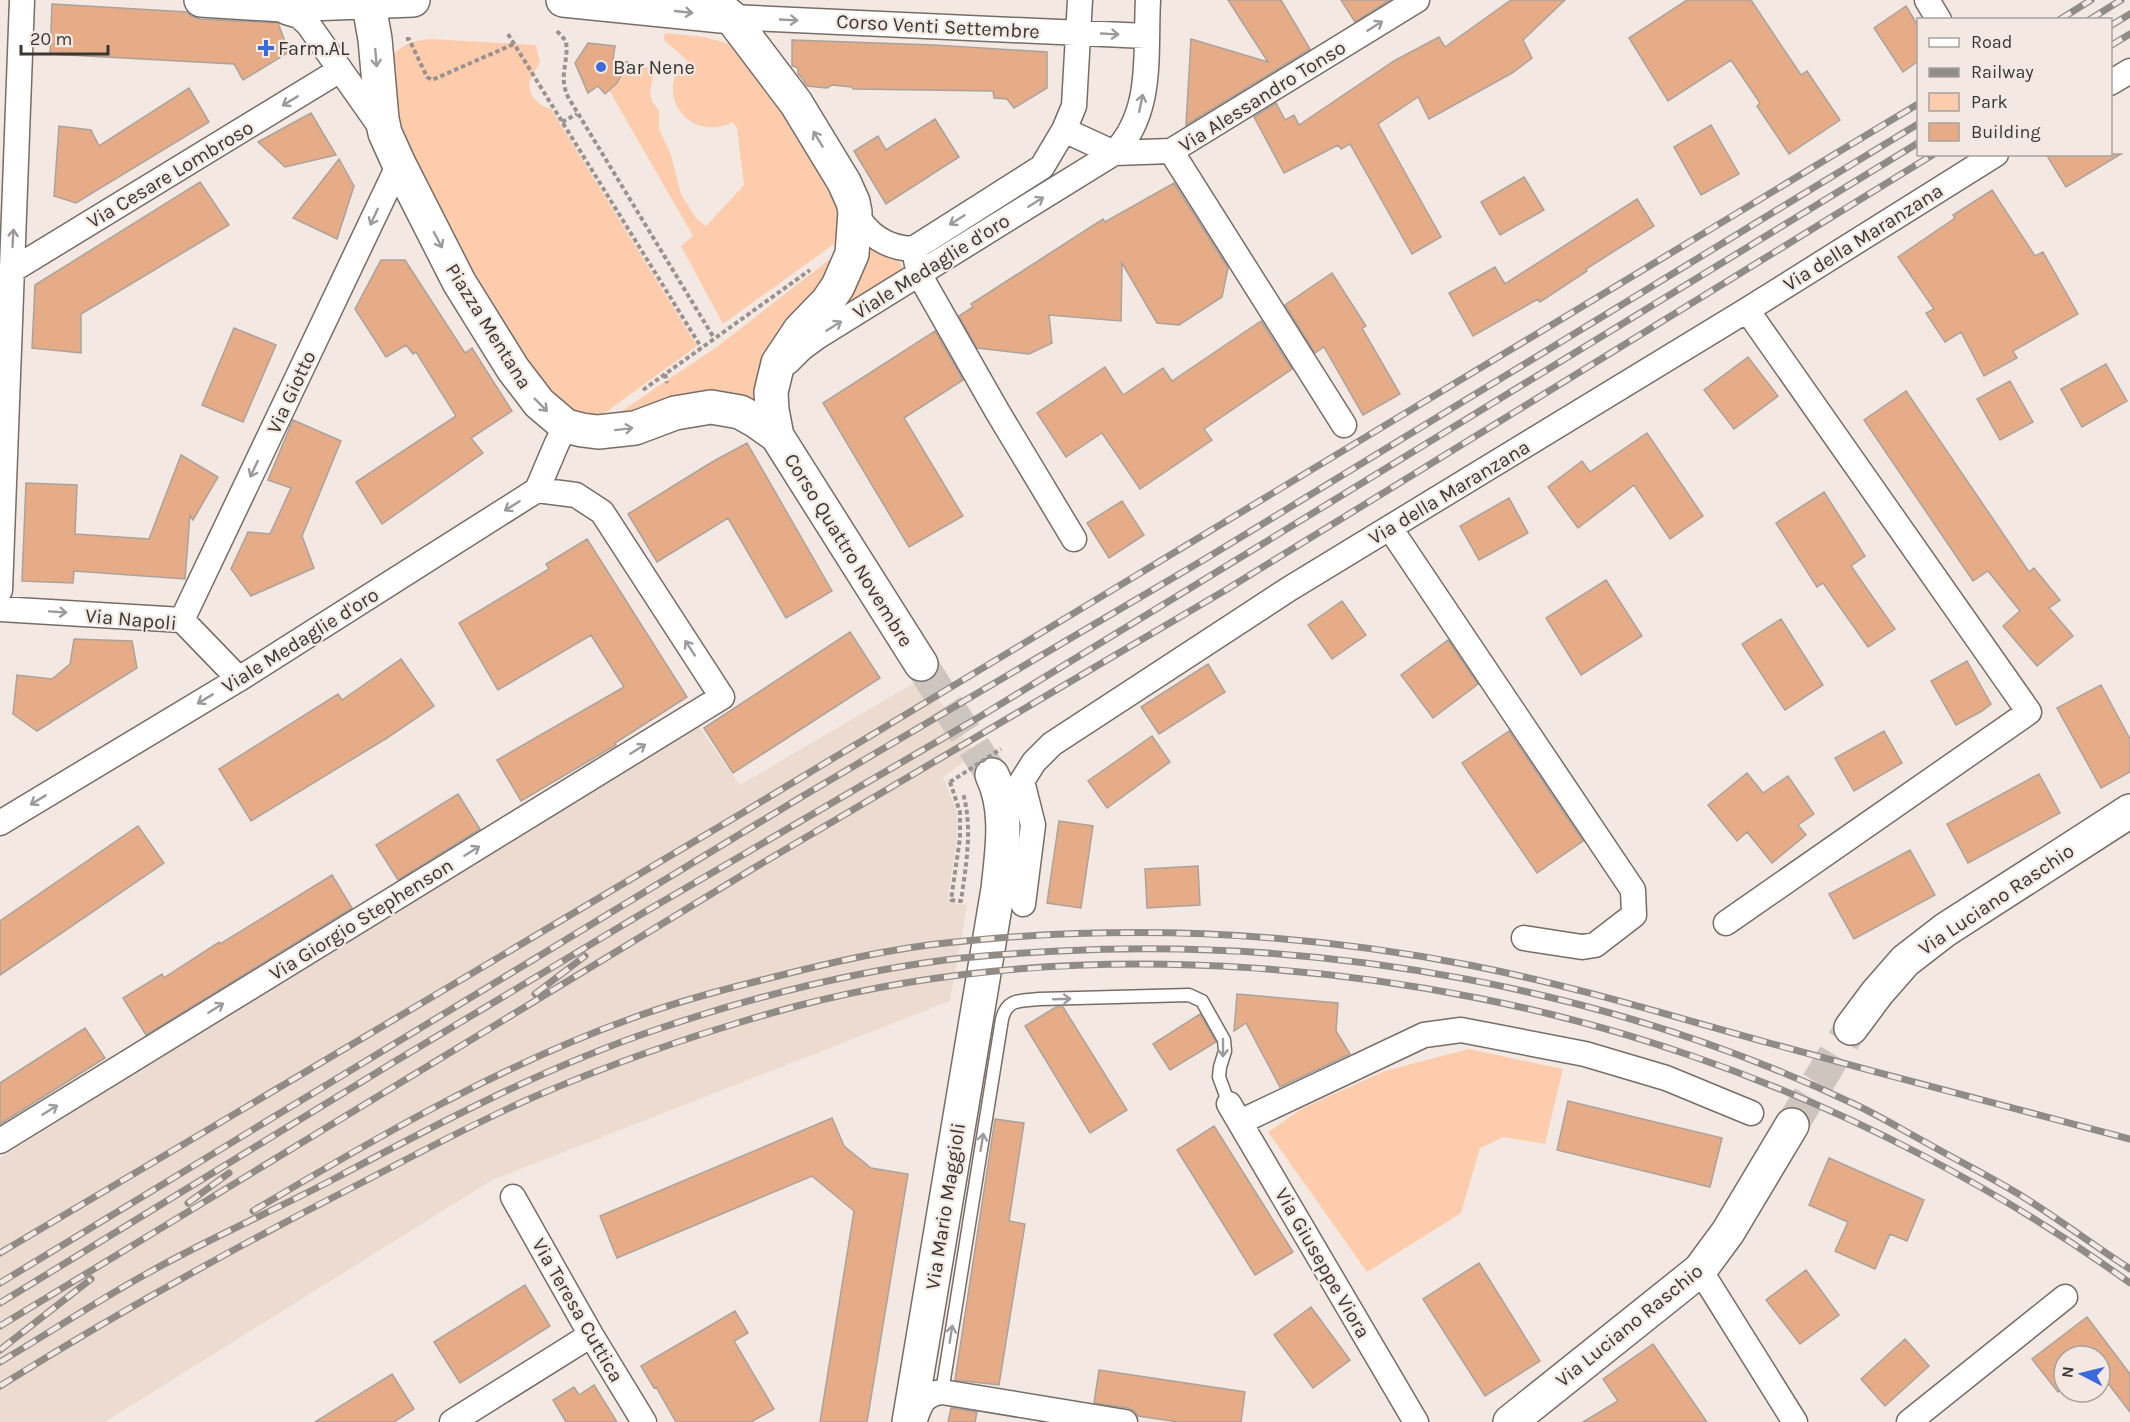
<svg xmlns="http://www.w3.org/2000/svg" width="2130" height="1422" viewBox="0 0 2130 1422" font-family="Karla,sans-serif">
  <style>
    .built { fill: #ecdbd0 }
    .green { fill: #fcccad }
    .building { fill: #e6ac87; stroke: #aca29c; stroke-width: 1.5 }
    .lines { fill: none; stroke-linecap: round; stroke-linejoin: round }
    .secondary-tunnel { stroke: #cec5bf; stroke-width: 33; stroke-dasharray: 33 16; stroke-linecap: butt }
    .lane-casing { stroke: #766d67; stroke-width: 15 }
    .street-casing { stroke: #766d67; stroke-width: 27 }
    .secondary-casing { stroke: #766d67; stroke-width: 36 }
    .path { stroke: #9a928e; stroke-width: 4; stroke-dasharray: 4.5 3; stroke-linecap: butt }
    .lane { stroke: #fff; stroke-width: 12 }
    .street { stroke: #fff; stroke-width: 24 }
    .secondary { stroke: #fff; stroke-width: 33 }
    .rail-casing { stroke: #918b86; stroke-width: 7 }
    .rail { stroke: #f3e9e2; stroke-width: 4.5; stroke-dasharray: 14; stroke-linecap: butt }
    .path-bridge { stroke: #9a928e; stroke-width: 4; stroke-dasharray: 4.5 3; stroke-linecap: butt }
    .oneway { stroke: #9c9a9a }
    .poi-dot { fill: #3a6adb; stroke: #f3e9e2; stroke-width: 2 }
    .labels { text-anchor: middle; stroke-width: 4.5; stroke-linejoin: round; paint-order: stroke }
    .street-label { font-size: 20px; fill: #3a3634; stroke: #f3e9e2 }
    .poi-label { font-size: 20px; fill: #3a3634; stroke: #f3e9e2; text-anchor: start }
  </style>
  <rect width="100%" height="100%" fill="#f3e9e2"/>
  <!-- built -->
  <path class="built" d="M 924,677 L 975,754 L 943,777 L 957,812 L 957,838 L 947,902 L 967,905 L 950,1001 L 492,1180 L 105,1422 L 0,1422 L 0,1158 L 697,724 L 740,785 Z"/>
  <!-- green -->
  <path class="green" d="M 667,33 L 704,37 L 738,46 L 822,165 L 848,234 L 723,324 L 681,246 L 693,236 L 609,90 L 621,77 L 626,62 L 657,70 L 653,77 L 650,91 L 652,101 L 659,111 L 659,129 L 671,155 L 681,194 L 696,218 L 706,226 L 744,185 L 737,128 L 733,122 C 685,146 652,85 688,61 L 664,40 L 664,35 Z
    M 430,39 L 536,45 L 540,62 C 538,68 534,70 532,75 C 524,91 536,105 551,109 L 697,346 L 588,425 L 553,410 L 389,131 L 392,55 C 403,44 415,40 430,39 Z
    M 852,242 L 758,420 L 595,429 L 718,346 Z
    M 864,244 L 898,258 L 904,271 L 847,310 L 844,305 Z
    M 1469,1049 L 1563,1069 L 1545,1144 L 1503,1137 L 1480,1148 L 1461,1213 L 1367,1272 L 1268,1132 L 1303,1108 L 1385,1071 Z"/>
  <!-- building -->
  <path class="building" d="M 1228,0 L 1281,0 L 1310,49 L 1186,125 L 1191,39 L 1268,62 Z
    M 1341,0 L 1390,0 L 1355,22 Z
    M 1511,0 L 1565,0 L 1523,40 L 1532,58 L 1512,73 L 1429,119 L 1418,97 L 1378,124 L 1441,237 L 1412,254 L 1350,144 L 1341,149 L 1338,145 L 1284,173 L 1254,117 L 1276,103 L 1285,120 L 1294,115 L 1299,125 L 1394,61 L 1439,37 L 1445,47 Z
    M 1687,0 L 1751,0 L 1801,75 L 1807,71 L 1840,120 L 1789,154 L 1757,106 L 1760,103 L 1731,60 L 1668,101 L 1629,38 Z
    M 52,4 L 188,12 L 191,16 L 200,19 L 278,23 L 289,52 L 243,80 L 234,64 L 50,54 Z
    M 1906,6 L 1918,26 L 1918,61 L 1903,72 L 1874,28 Z
    M 792,40 L 934,45 L 1047,52 L 1047,88 L 1014,108 L 1007,99 L 994,98 L 993,91 L 853,89 L 852,87 L 832,85 L 827,88 L 807,86 L 802,78 L 798,74 L 798,68 L 792,66 Z
    M 588,43 L 615,46 L 613,60 L 628,62 L 617,83 L 605,94 L 598,86 L 588,93 L 575,63 Z
    M 189,88 L 209,122 L 76,203 L 54,196 L 59,126 L 91,130 L 99,146 Z
    M 311,113 L 336,155 L 285,167 L 258,142 Z
    M 935,119 L 959,157 L 886,204 L 854,151 L 878,136 L 886,150 Z
    M 1711,125 L 1739,174 L 1701,195 L 1674,147 Z
    M 2046,154 L 2121,154 L 2066,187 Z
    M 339,159 L 354,186 L 337,239 L 293,218 Z
    M 1524,177 L 1544,210 L 1500,235 L 1481,202 Z
    M 200,182 L 229,225 L 81,314 L 81,353 L 32,348 L 35,285 Z
    M 1174,183 L 1228,268 L 1222,297 L 1179,325 L 1157,323 L 1122,263 L 1121,321 L 1049,315 L 1052,343 L 1029,354 L 977,348 L 959,316 L 973,307 L 971,304 L 1103,219 L 1105,222 Z
    M 1992,190 L 2035,256 L 2043,252 L 2078,314 L 2013,351 L 2017,358 L 1984,376 L 1961,332 L 1945,342 L 1926,313 L 1934,309 L 1898,257 L 1955,218 L 1953,215 Z
    M 1637,199 L 1654,226 L 1586,269 L 1587,271 L 1540,302 L 1538,299 L 1473,336 L 1449,293 L 1495,267 L 1505,284 Z
    M 381,260 L 405,260 L 465,353 L 472,348 L 512,411 L 471,438 L 483,453 L 382,524 L 356,482 L 456,416 L 416,352 L 413,354 L 406,345 L 386,357 L 355,309 Z
    M 1332,273 L 1366,326 L 1362,328 L 1400,394 L 1363,415 L 1324,347 L 1315,353 L 1285,305 Z
    M 1261,321 L 1292,369 L 1204,429 L 1212,440 L 1140,489 L 1102,433 L 1066,457 L 1037,413 L 1105,367 L 1123,395 L 1163,368 L 1172,381 Z
    M 234,328 L 276,345 L 243,422 L 202,405 Z
    M 935,331 L 963,380 L 904,418 L 963,516 L 909,547 L 823,403 Z
    M 1748,357 L 1778,396 L 1734,429 L 1704,390 Z
    M 2106,364 L 2127,401 L 2082,427 L 2061,389 Z
    M 2010,381 L 2033,422 L 2000,440 L 1977,399 Z
    M 1906,391 L 2029,572 L 2034,568 L 2060,600 L 2049,608 L 2073,636 L 2037,666 L 2003,626 L 2020,611 L 1988,571 L 1973,581 L 1864,420 Z
    M 293,420 L 341,441 L 302,536 L 314,568 L 251,596 L 231,569 L 248,532 L 270,534 L 291,488 L 268,480 Z
    M 1647,433 L 1703,516 L 1670,539 L 1634,485 L 1578,528 L 1548,487 L 1582,461 L 1590,472 Z
    M 747,443 L 832,591 L 786,618 L 728,518 L 657,562 L 628,514 L 712,462 Z
    M 181,455 L 218,477 L 193,520 L 190,515 L 185,579 L 74,571 L 73,583 L 22,581 L 26,483 L 77,485 L 75,534 L 149,539 Z
    M 1824,492 L 1865,556 L 1851,566 L 1895,629 L 1868,647 L 1823,583 L 1817,587 L 1776,523 Z
    M 1509,498 L 1528,533 L 1479,560 L 1460,526 Z
    M 1122,501 L 1144,535 L 1109,558 L 1087,523 Z
    M 587,539 L 687,697 L 615,743 L 616,745 L 521,801 L 497,760 L 624,687 L 591,635 L 498,690 L 459,623 L 549,569 L 546,564 Z
    M 1606,580 L 1642,636 L 1581,675 L 1546,618 Z
    M 1342,601 L 1366,635 L 1332,659 L 1308,625 Z
    M 1781,619 L 1823,685 L 1785,710 L 1742,644 Z
    M 850,632 L 880,678 L 733,773 L 704,728 Z
    M 74,639 L 132,641 L 137,668 L 37,731 L 13,714 L 17,675 L 52,679 L 70,664 Z
    M 1448,640 L 1478,684 L 1433,718 L 1401,675 Z
    M 401,659 L 434,706 L 387,738 L 251,821 L 219,769 L 338,694 L 342,700 Z
    M 1967,661 L 1991,704 L 1982,711 L 1956,725 L 1931,681 Z
    M 1208,664 L 1225,692 L 1159,734 L 1141,707 Z
    M 2101,685 L 2130,739 L 2130,772 L 2101,788 L 2057,708 Z
    M 1509,731 L 1583,841 L 1537,873 L 1462,763 Z
    M 1884,731 L 1902,763 L 1854,791 L 1835,758 Z
    M 1152,736 L 1170,762 L 1107,808 L 1088,781 Z
    M 1747,773 L 1763,793 L 1788,776 L 1814,814 L 1798,825 L 1806,835 L 1772,863 L 1747,832 L 1737,841 L 1708,805 Z
    M 2039,774 L 2060,813 L 1968,863 L 1947,824 Z
    M 458,794 L 480,829 L 398,880 L 376,845 Z
    M 1059,821 L 1093,826 L 1081,908 L 1047,903 Z
    M 138,826 L 164,863 L 0,975 L 0,921 Z
    M 1910,850 L 1935,895 L 1854,939 L 1829,894 Z
    M 1198,866 L 1200,905 L 1147,908 L 1145,869 Z
    M 332,875 L 352,908 L 146,1035 L 123,998 L 162,974 L 164,978 L 219,942 L 220,944 Z
    M 1237,994 L 1338,1003 L 1336,1031 L 1350,1054 L 1280,1087 L 1246,1023 L 1234,1031 Z
    M 1056,1007 L 1063,1007 L 1127,1110 L 1090,1133 L 1025,1026 Z
    M 1200,1014 L 1216,1042 L 1170,1070 L 1153,1044 Z
    M 85,1028 L 105,1058 L 0,1124 L 0,1083 Z
    M 1568,1101 L 1722,1138 L 1710,1187 L 1557,1150 Z
    M 832,1118 L 844,1146 L 871,1168 L 908,1174 L 867,1422 L 820,1422 L 854,1211 L 812,1176 L 617,1258 L 600,1216 Z
    M 995,1119 L 1024,1123 L 1009,1221 L 1025,1224 L 999,1385 L 955,1380 Z
    M 1214,1126 L 1293,1252 L 1255,1275 L 1177,1150 Z
    M 1829,1158 L 1924,1200 L 1907,1241 L 1890,1234 L 1875,1269 L 1835,1251 L 1848,1222 L 1809,1205 Z
    M 1479,1263 L 1540,1361 L 1485,1396 L 1423,1299 Z
    M 1806,1270 L 1839,1315 L 1800,1344 L 1766,1300 Z
    M 525,1285 L 550,1326 L 460,1383 L 434,1342 Z
    M 1311,1307 L 1350,1360 L 1313,1388 L 1274,1335 Z
    M 735,1311 L 748,1333 L 734,1341 L 774,1409 L 751,1422 L 676,1422 L 656,1387 L 654,1388 L 641,1366 Z
    M 2087,1317 L 2130,1374 L 2130,1412 L 2100,1373 L 2100,1356 L 2064,1356 L 2064,1388 L 2058,1392 L 2032,1359 Z
    M 1905,1339 L 1929,1366 L 1885,1406 L 1861,1379 Z
    M 1653,1344 L 1707,1422 L 1583,1422 L 1618,1401 L 1603,1379 Z
    M 1099,1370 L 1245,1392 L 1241,1422 L 1179,1422 L 1138,1416 L 1134,1411 L 1128,1408 L 1094,1403 Z
    M 392,1374 L 414,1409 L 394,1422 L 315,1422 Z
    M 594,1385 L 617,1422 L 566,1422 L 553,1400 L 574,1387 L 579,1395 Z
    M 951,1408 L 977,1412 L 975,1422 L 948,1422 Z"/>
  <g class="lines">
    <!-- secondary-tunnel -->
    <path class="secondary-tunnel" d="M 921,664 L 992,775
      M 1792,1125 L 1851,1028"/>
    <defs>
      <path id="lane" d="M 942,1392 L 1002,1019 C 1007,998 1021,1001 1040,999 L 1189,995 L 1202,1001 L 1224,1040 L 1225,1051 L 1220,1067 L 1219,1077 L 1229,1104"/>
      <path id="street" d="M 1927,0 L 1939,20
        M 283,5 L 286,12 L 299,16 L 308,24 L 382,129
        M 731,17 L 1146,36
        M 2110,83 L 2130,71
        M 1064,130 L 1114,153 L 1171,151 L 1417,0
        M 1171,151 L 1344,425
        M 855,212 C 867,235 887,248 913,249 L 1042,167 L 1064,130 L 1074,106 L 1080,0
        M 916,260 L 919,274 L 997,411 L 1074,539
        M 1,277 L 340,70
        M 788,362 L 802,348 L 817,337 L 1114,153 C 1154,112 1145,54 1148,0
        M 1390,528 L 1633,890 L 1634,915 L 1595,945 L 1582,947 L 1524,938
        M 0,590 L 22,0
        M 0,609 L 182,620 L 239,679
        M 182,620 L 399,164
        M 0,823 L 239,679 L 537,490 L 557,443 L 566,426
        M 1023,904 L 1033,825 L 1022,781 L 1034,762 L 1052,744 L 1289,589 L 1747,310 L 1996,154
        M 1726,923 L 2029,712 L 1747,310
        M 1229,1104 L 1416,1422
        M 1240,1122 L 1424,1035 L 1461,1030 L 1585,1054 L 1666,1078 L 1751,1113
        M 0,1141 L 722,697 L 602,512 L 576,495 L 537,490
        M 513,1197 L 591,1335 L 644,1422
        M 1700,1270 L 1795,1422
        M 915,1420 C 920,1404 924,1394 942,1392 L 1125,1422
        M 452,1422 L 591,1335
        M 1909,1422 L 2065,1297"/>
      <path id="secondary" d="M 201,0 L 283,5 L 413,0
        M 368,0 L 375,39 L 382,119 L 385,133 L 399,164 L 459,282 L 513,369 L 539,403 L 566,426 L 582,430 L 598,432 L 635,428 L 675,413 L 711,407 L 740,412 L 756,421 L 777,436 L 921,664
        M 563,0 L 731,17
        M 710,0 L 731,17 L 796,103 L 844,182 L 853,202 L 855,212 L 852,254 L 838,286 L 828,301 L 800,330 L 778,363 L 771,392 L 772,410 L 777,436
        M 1851,1028 L 1877,993 L 1905,961 L 1945,930 L 2130,811
        M 909,1422 L 998,889 C 1002,851 1009,810 992,775
        M 1510,1422 L 1700,1270 L 1728,1232 L 1792,1125"/>
    </defs>
    <!-- lane casing -->
    <use href="#lane" class="lane-casing"/>
    <!-- street casing -->
    <use href="#street" class="street-casing"/>
    <!-- secondary casing -->
    <use href="#secondary" class="secondary-casing"/>
    <!-- path -->
    <path class="path" d="M 557,31 L 566,41 C 569,63 558,75 568,97 L 714,338
      M 508,34 L 701,347
      M 406,39 L 409,39 L 427,77 L 432,80 L 514,44
      M 562,122 L 577,114
      M 665,374 L 667,383
      M 643,390 L 810,270
      M 950,782 L 960,812 L 960,838 L 951,900 L 961,901 C 966,865 973,829 963,793"/>
    <!-- lane -->
    <use href="#lane" class="lane"/>
    <!-- street -->
    <use href="#street" class="street"/>
    <!-- secondary -->
    <use href="#secondary" class="secondary"/>
    <defs>
      <path id="rail" d="M 2059,20 L 2091,0
        M 2089,20 L 2121,0
        M 2110,26 L 2130,14
        M 2110,46 L 2130,34
        M 535,994 L 585,956
        M 188,1203 L 229,1173
        M 253,1211 C 374,1139 497,1067 630,1019 C 673,1003 717,991 762,980 C 825,964 890,948 955,942 C 1127,924 1303,932 1474,966 C 1574,986 1671,1016 1769,1043 C 1889,1076 2009,1107 2130,1139
        M 0,1253 L 744,812 L 1918,104
        M 0,1283 L 803,796 L 1205,559 L 1918,124
        M 0,1303 L 394,1062 L 643,913 L 981,716 L 1918,143
        M 0,1326 L 754,868 L 1224,591 L 1934,154
        M 0,1350 L 91,1279
        M 0,1362 C 49,1333 97,1301 148,1273 C 208,1239 271,1212 332,1180 C 437,1124 543,1068 655,1030 C 749,998 847,973 945,960 C 983,955 1022,953 1060,951 C 1328,937 1611,989 1854,1104 C 1878,1115 1901,1129 1925,1142 C 1958,1161 1993,1178 2025,1198 C 2061,1221 2095,1246 2130,1269
        M 0,1386 C 117,1313 237,1246 361,1183 C 419,1153 476,1122 536,1096 C 620,1060 708,1030 797,1006 C 1079,932 1418,961 1692,1056 C 1844,1108 2000,1189 2130,1283"/>
    </defs>
    <!-- rail casing -->
    <use href="#rail" class="rail-casing"/>
    <!-- rail -->
    <use href="#rail" class="rail"/>
    <!-- path-bridge -->
    <path class="path-bridge" d="M 950,782 L 1001,749"/>
  </g>
  <!-- one-way arrows -->
  <defs><path id="oneway-shaft" d="M-6 0H5M1.5-3L5.5 0L1.5 3" fill="none" stroke-width="1.6" stroke-linecap="round" stroke-linejoin="round" transform="scale(1.5)"/></defs>
  <g class="oneway">
    <use href="#oneway-shaft" transform="translate(684 12) rotate(6)"/>
    <use href="#oneway-shaft" transform="translate(789 20) rotate(3)"/>
    <use href="#oneway-shaft" transform="translate(1375 26) rotate(-32)"/>
    <use href="#oneway-shaft" transform="translate(1110 34) rotate(3)"/>
    <use href="#oneway-shaft" transform="translate(376 58) rotate(85)"/>
    <use href="#oneway-shaft" transform="translate(290 101) rotate(149)"/>
    <use href="#oneway-shaft" transform="translate(1141 103) rotate(-78)"/>
    <use href="#oneway-shaft" transform="translate(818 139) rotate(-121)"/>
    <use href="#oneway-shaft" transform="translate(1036 202) rotate(-32)"/>
    <use href="#oneway-shaft" transform="translate(374 217) rotate(115)"/>
    <use href="#oneway-shaft" transform="translate(957 220) rotate(148)"/>
    <use href="#oneway-shaft" transform="translate(13 238) rotate(-87)"/>
    <use href="#oneway-shaft" transform="translate(438 240) rotate(62)"/>
    <use href="#oneway-shaft" transform="translate(834 326) rotate(-32)"/>
    <use href="#oneway-shaft" transform="translate(541 405) rotate(45)"/>
    <use href="#oneway-shaft" transform="translate(624 429) rotate(-7)"/>
    <use href="#oneway-shaft" transform="translate(254 469) rotate(115)"/>
    <use href="#oneway-shaft" transform="translate(512 506) rotate(148)"/>
    <use href="#oneway-shaft" transform="translate(58 612) rotate(4)"/>
    <use href="#oneway-shaft" transform="translate(690 648) rotate(-123)"/>
    <use href="#oneway-shaft" transform="translate(205 699) rotate(149)"/>
    <use href="#oneway-shaft" transform="translate(638 749) rotate(-32)"/>
    <use href="#oneway-shaft" transform="translate(38 800) rotate(149)"/>
    <use href="#oneway-shaft" transform="translate(472 851) rotate(-32)"/>
    <use href="#oneway-shaft" transform="translate(1062 999) rotate(-2)"/>
    <use href="#oneway-shaft" transform="translate(216 1008) rotate(-32)"/>
    <use href="#oneway-shaft" transform="translate(1223 1048) rotate(90)"/>
    <use href="#oneway-shaft" transform="translate(50 1110) rotate(-32)"/>
    <use href="#oneway-shaft" transform="translate(982 1142) rotate(-81)"/>
    <use href="#oneway-shaft" transform="translate(951 1334) rotate(-81)"/>
  </g>
  <!-- markers -->
  <g class="poi-dot">
    <path d="M263 39h6v6h6v6h-6v6h-6v-6h-6v-6h6z"/>
    <circle cx="601" cy="67" r="6"/>
  </g>
  <g class="labels">
    <!-- street labels -->
    <g class="street-label">
      <text transform="translate(938 26) rotate(3)" y="7">Corso Venti Settembre</text>
      <text transform="translate(1262 96) rotate(-32)" y="7">Via Alessandro Tonso</text>
      <text transform="translate(170 174) rotate(-31)" y="7">Via Cesare Lombroso</text>
      <text transform="translate(1863 237) rotate(-32)" y="7">Via della Maranzana</text>
      <text transform="translate(931 266) rotate(-32)" y="7">Viale Medaglie d'oro</text>
      <text transform="translate(489 326) rotate(58)" y="7">Piazza Mentana</text>
      <text transform="translate(291 392) rotate(-65)" y="7">Via Giotto</text>
      <text transform="translate(1449 492) rotate(-31)" y="7">Via della Maranzana</text>
      <text transform="translate(849 550) rotate(58)" y="7">Corso Quattro Novembre</text>
      <text transform="translate(131 619) rotate(5)" y="7">Via Napoli</text>
      <text transform="translate(300 640) rotate(-32)" y="7">Viale Medaglie d'oro</text>
      <text transform="translate(1996 899) rotate(-34)" y="7">Via Luciano Raschio</text>
      <text transform="translate(361 919) rotate(-32)" y="7">Via Giorgio Stephenson</text>
      <text transform="translate(945 1206) rotate(-81)" y="7">Via Mario Maggioli</text>
      <text transform="translate(1323 1263) rotate(60)" y="7">Via Giuseppe Viora</text>
      <text transform="translate(578 1310) rotate(60)" y="7">Via Teresa Cuttica</text>
      <text transform="translate(1629 1325) rotate(-39)" y="7">Via Luciano Raschio</text>
    </g>
    <!-- poi labels -->
    <g class="poi-label">
      <text x="278" y="55">Farm.AL</text>
      <text x="613" y="74">Bar Nene</text>
    </g>
  </g>
  <!-- legend -->
  <rect x="1917" y="18" width="195" height="138" fill="#f3e9e2" stroke="#a9a19c" stroke-width="1.5"/>
  <rect x="1929" y="38" width="30" height="9" fill="#ffffff" stroke="#a9a19c" stroke-width="1.5"/>
  <text x="1971" y="48" font-size="18" fill="#3a3634">Road</text>
  <rect x="1929" y="68" width="30" height="9" fill="#918b86" stroke="#a9a19c" stroke-width="1.5"/>
  <text x="1971" y="78" font-size="18" fill="#3a3634">Railway</text>
  <rect x="1929" y="93" width="30" height="18" fill="#fcccad" stroke="#a9a19c" stroke-width="1.5"/>
  <text x="1971" y="108" font-size="18" fill="#3a3634">Park</text>
  <rect x="1929" y="123" width="30" height="18" fill="#e6ac87" stroke="#a9a19c" stroke-width="1.5"/>
  <text x="1971" y="138" font-size="18" fill="#3a3634">Building</text>
  <!-- north arrow -->
  <g transform="translate(2082 1374) rotate(277)"><circle r="28" fill="#f3e9e2" stroke="#a9a19c" stroke-width="1.5"/>
  <path d="M0-4.5L10 22L0 15L-10 22Z" fill="#3a6adb"/>
  <text y="-9" font-size="16" font-weight="bold" text-anchor="middle" fill="#3a3634">N</text>
  </g>
  <!-- scale -->
  <path d="M21 45v9h87v-9" fill="none" stroke="#3a3634" stroke-width="3"/>
  <text x="30" y="45" font-size="18" fill="#3a3634" stroke="#f3e9e2" stroke-width="4.5" paint-order="stroke">20 m</text>
</svg>
